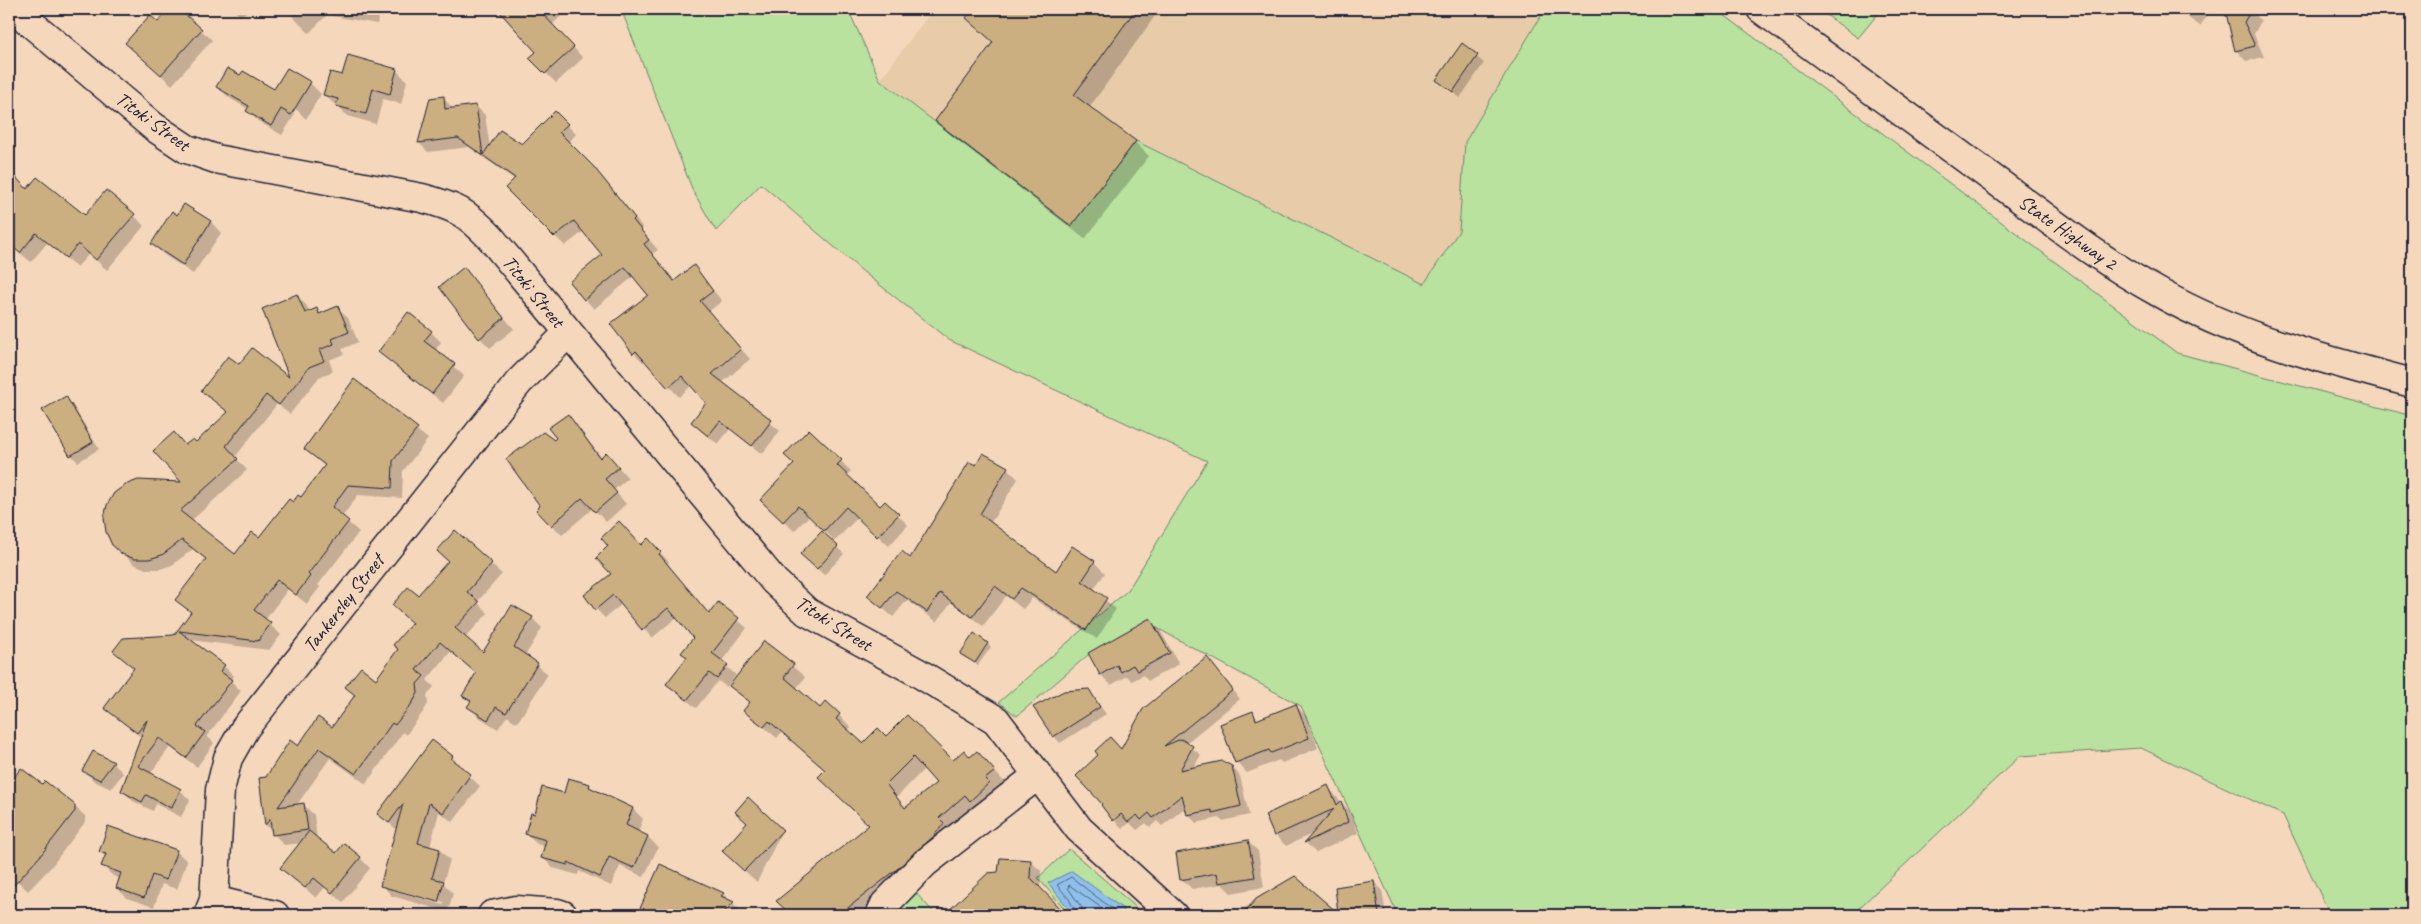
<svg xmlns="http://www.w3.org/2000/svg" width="2421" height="924" viewBox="0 0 2421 924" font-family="Caveat,sans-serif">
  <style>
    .built { fill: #e8cba9 }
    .green { fill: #b8e29e; stroke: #6d826c }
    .water { fill: #8fbfea; stroke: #6380a4 }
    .shadow { fill: #0003; fill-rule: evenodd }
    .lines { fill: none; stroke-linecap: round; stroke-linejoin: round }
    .shore { stroke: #4e6181; stroke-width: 1 }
    .building { fill: #cbaf80; stroke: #22223b; fill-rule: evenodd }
    .minor-casing { stroke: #22223b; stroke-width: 31 }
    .highway-casing { stroke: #22223b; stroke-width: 31 }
    .minor { stroke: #f5d7bb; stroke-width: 28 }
    .highway { stroke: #f5d7bb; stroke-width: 28 }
    .labels { text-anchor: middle; stroke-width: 4; stroke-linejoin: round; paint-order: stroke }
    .street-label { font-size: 20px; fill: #22223b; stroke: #f5d7bb }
  </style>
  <rect width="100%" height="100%" fill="#f5d7bb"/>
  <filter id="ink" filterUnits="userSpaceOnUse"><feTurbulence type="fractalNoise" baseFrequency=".02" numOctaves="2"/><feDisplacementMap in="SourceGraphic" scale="10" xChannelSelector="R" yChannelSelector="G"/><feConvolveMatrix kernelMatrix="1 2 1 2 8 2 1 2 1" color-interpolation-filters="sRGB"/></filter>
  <g filter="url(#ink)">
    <!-- built -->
    <path class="built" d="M 933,9 L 1545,9 L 1465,142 L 1459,231 L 1424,284 L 1136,141 L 1071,226 L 880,80 Z"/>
    <!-- green -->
    <path class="green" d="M 621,9 L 848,9 L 880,80 L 1071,226 L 1136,141 L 1424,284 L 1459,231 L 1465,142 L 1545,9 L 1716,9 L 2177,353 L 2412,416 L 2412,915 L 2330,915 L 2283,815 L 2141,748 L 2020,756 L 1860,907 L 1854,915 L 1398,915 L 1301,706 L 1155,627 L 1088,655 L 1017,716 L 999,702 L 1128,590 L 1207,461 L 949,340 L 861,270 L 761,184 L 716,231 L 693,191 Z
      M 1818,9 L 1882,9 L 1858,38 Z
      M 1069,849 L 1145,915 L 1070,915 L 1038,878 Z
      M 915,892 L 936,915 L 907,915 L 899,907 Z"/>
    <!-- water -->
    <path class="water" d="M 1072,871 L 1123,909 L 1125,915 L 1074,915 L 1048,883 Z"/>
    <!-- shadow -->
    <path class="shadow" d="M 171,9 L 178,9 L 212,40 L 172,85 L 137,53 Z
      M 233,9 L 251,9 L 240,16 Z
      M 291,9 L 380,9 L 377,24 L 327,15 L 309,33 L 288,12 Z
      M 511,9 L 554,9 L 561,16 L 552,25 L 583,58 L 556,83 L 531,58 L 538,52 L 505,15 Z
      M 975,9 L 1160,9 L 1089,108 L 1135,142 L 1149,156 L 1085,239 L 950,134 L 937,121 L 994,43 L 968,18 Z
      M 2176,9 L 2212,9 L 2200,26 Z
      M 2215,9 L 2251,10 L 2261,21 L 2254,34 L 2264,57 L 2246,61 L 2236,50 L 2229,19 Z
      M 1462,45 L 1484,63 L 1460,98 L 1437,79 Z
      M 349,56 L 397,71 L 407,81 L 401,104 L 383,99 L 376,124 L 348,116 L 324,95 L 342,77 Z
      M 287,69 L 310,83 L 321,94 L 306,119 L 296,109 L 279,83 Z
      M 218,86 L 284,103 L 295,114 L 282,135 L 258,121 L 247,111 L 248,109 L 228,97 Z
      M 443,97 L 453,109 L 476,106 L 485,115 L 490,148 L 522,146 L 555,113 L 576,134 L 568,143 L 602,177 L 643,228 L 641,230 L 658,250 L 652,254 L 675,282 L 694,267 L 722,301 L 708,312 L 750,359 L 722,383 L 780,431 L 762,454 L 730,429 L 718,444 L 702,432 L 692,422 L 707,403 L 692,385 L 679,397 L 646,360 L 643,362 L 634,353 L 649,295 L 634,276 L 594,309 L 585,299 L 603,255 L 584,231 L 565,246 L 507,188 L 515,180 L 469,147 L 428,152 L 419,143 L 431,99 Z
      M 9,171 L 27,191 L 85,217 L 134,215 L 144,226 L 107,270 L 89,254 L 77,267 L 47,243 L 31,262 L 9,244 Z
      M 185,205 L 211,222 L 221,233 L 193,274 L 163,254 L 153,244 Z
      M 464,269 L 514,329 L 490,348 L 480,338 Z
      M 297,296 L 307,306 L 309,312 L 317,309 L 321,314 L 338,308 L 348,318 L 358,342 L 342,349 L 344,354 L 329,360 L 333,371 L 319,377 L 290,414 L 277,404 L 235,457 L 247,470 L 191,521 L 236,556 L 259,539 L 293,504 L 302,499 L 325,466 L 305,449 L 354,381 L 428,439 L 403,471 L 402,498 L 358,495 L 342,517 L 359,532 L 318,585 L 320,587 L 307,604 L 288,589 L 265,620 L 281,635 L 269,650 L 190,640 L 224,666 L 234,676 L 231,681 L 241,691 L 207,736 L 214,743 L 197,767 L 170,747 L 150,774 L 180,790 L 190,800 L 181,817 L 156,804 L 153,811 L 133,801 L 122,790 L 142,738 L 106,708 L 135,669 L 114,651 L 175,636 L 192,614 L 177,600 L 206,560 L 193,549 L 172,565 L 160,569 L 146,569 L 134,564 L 124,555 L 184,483 L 186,446 L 196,444 L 229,413 L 203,391 L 240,366 L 292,381 Z
      M 431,332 L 441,342 L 435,351 L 464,376 L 443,403 L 379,352 Z
      M 66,397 L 72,404 L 99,449 L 78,462 L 71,455 Z
      M 568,415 L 602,458 L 616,464 L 628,478 L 614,490 L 626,504 L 606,522 L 593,508 L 562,535 L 552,525 L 542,506 L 554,442 Z
      M 984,454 L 1007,468 L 1018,479 L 990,524 L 1057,572 L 1072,548 L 1094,562 L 1105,573 L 1093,590 L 1116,609 L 1097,639 L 1032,598 L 1023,609 L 1006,596 L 983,626 L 951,602 L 937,622 L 907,600 L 893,617 L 869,596 L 911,560 Z
      M 841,461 L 851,471 L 846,476 L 880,508 L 898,515 L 908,525 L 889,546 L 858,517 L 835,541 L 809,516 L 794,531 L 772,510 L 795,465 Z
      M 455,532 L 502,574 L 477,602 L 488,613 L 465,638 L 483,654 L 532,618 L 542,628 L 525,656 L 548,674 L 517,723 L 507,716 L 498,729 L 479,717 L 469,706 L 471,703 L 463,696 L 477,674 L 451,651 L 427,680 L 434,687 L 427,695 L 428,704 L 423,712 L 406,735 L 403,732 L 366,784 L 330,758 L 296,806 L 304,805 L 314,815 L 317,839 L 336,854 L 360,858 L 370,868 L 343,902 L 325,887 L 316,898 L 282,868 L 302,843 L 284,845 L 266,825 L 261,779 L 267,778 L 298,747 L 333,729 L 377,681 L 400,650 L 413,624 L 418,597 L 449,561 Z
      M 822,533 L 844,554 L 824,575 L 802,554 Z
      M 641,546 L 657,549 L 669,562 L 667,564 L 710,615 L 719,604 L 747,628 L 721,662 L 736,675 L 727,687 L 718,681 L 696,708 L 668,684 L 688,658 L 695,638 L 677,617 L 652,638 L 622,604 L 605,618 L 596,609 L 613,574 Z
      M 1150,620 L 1160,630 L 1179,664 L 1148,681 L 1143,675 L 1132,681 L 1127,676 L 1111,685 L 1101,675 L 1090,654 Z
      M 764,643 L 805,677 L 796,689 L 820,710 L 826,703 L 851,727 L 848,731 L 863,745 L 886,738 L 953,762 L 971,759 L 989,765 L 1006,784 L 908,882 L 866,915 L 792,915 L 778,901 L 871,825 L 826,771 L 782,732 L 777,738 L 745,711 L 751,703 L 731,685 ZM 925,768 L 938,783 L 907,809 L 897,797 Z
      M 988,644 L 991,647 L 978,665 L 965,656 Z
      M 1207,659 L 1240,699 L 1186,743 L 1201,755 L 1193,768 L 1232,767 L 1240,776 L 1249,815 L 1222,821 L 1219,818 L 1196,823 L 1188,814 L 1186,807 L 1162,826 L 1157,821 L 1150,827 L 1146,823 L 1137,830 L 1130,823 L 1122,828 L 1114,820 L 1121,751 Z
      M 1088,690 L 1106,714 L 1060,743 L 1054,736 Z
      M 1295,705 L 1306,716 L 1318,748 L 1282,763 L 1279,760 L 1247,773 L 1237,762 L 1252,713 L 1259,720 Z
      M 452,757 L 463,767 L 461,769 L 480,786 L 453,822 L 439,812 L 430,847 L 440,850 L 450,860 L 443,883 L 453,893 L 448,912 L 392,896 L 382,885 L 397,830 L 379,814 ZM 392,888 L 444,902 L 443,905 L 392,890 Z
      M 113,763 L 123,773 L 111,789 L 94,781 L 84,770 Z
      M 22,770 L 42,786 L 74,806 L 85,816 L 85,822 L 51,867 L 28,891 L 9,873 L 9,786 Z
      M 589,785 L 595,792 L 633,809 L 643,819 L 638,832 L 648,837 L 658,847 L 644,877 L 620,866 L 611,886 L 579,871 L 578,875 L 553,868 L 543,858 L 546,847 L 537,844 L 526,834 L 536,816 L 565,794 Z
      M 1328,787 L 1351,813 L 1358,833 L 1316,853 L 1306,843 L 1316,832 L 1286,846 L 1275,835 Z
      M 782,831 L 757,882 L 734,861 Z
      M 1247,841 L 1258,851 L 1264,887 L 1231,893 L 1222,884 L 1192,889 L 1182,879 Z
      M 176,851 L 187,861 L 177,889 L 162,884 L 154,907 L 127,898 L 117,888 L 120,879 L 113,876 L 103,866 L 106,857 L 100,852 Z
      M 1030,861 L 1041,871 L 1040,889 L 1065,915 L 946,915 L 989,874 L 999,874 Z
      M 661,866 L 723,894 L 743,913 L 741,915 L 642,915 L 639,913 Z
      M 1295,878 L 1339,915 L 1238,915 L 1236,913 Z
      M 1374,882 L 1382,890 L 1386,915 L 1340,915 L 1336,888 Z"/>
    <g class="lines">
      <!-- shore -->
      <path class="shore" d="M 1077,915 L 1069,899 L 1057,885 L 1071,877 L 1120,915
        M 1084,915 L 1082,908 L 1068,888 L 1069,885 L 1112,915"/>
    </g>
    <!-- building -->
    <path class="building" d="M 170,9 L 179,9 L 202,29 L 161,75 L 125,43 L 150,15 L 158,22 Z
      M 497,9 L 538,9 L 574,47 L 545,74 L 529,58 L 536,52 Z
      M 973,9 L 1136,9 L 1074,95 L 1136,141 L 1071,226 L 935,121 L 993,42 L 966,18 Z
      M 2225,9 L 2252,9 L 2244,22 L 2255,46 L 2235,51 Z
      M 1462,43 L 1478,55 L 1453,92 L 1436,80 Z
      M 348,55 L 397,69 L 390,94 L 373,89 L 366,114 L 336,106 L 338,99 L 323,95 L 330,72 L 342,75 Z
      M 227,68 L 240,75 L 243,71 L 274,89 L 287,68 L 311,82 L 291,115 L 281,109 L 271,126 L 246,111 L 249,106 L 216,87 Z
      M 444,96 L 445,109 L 476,105 L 483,155 L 500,130 L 522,144 L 555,111 L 568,124 L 559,132 L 593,166 L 635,218 L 633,220 L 649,240 L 644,244 L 674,281 L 694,265 L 713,291 L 700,301 L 741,349 L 712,374 L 772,420 L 752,446 L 720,421 L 708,436 L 691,422 L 706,403 L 682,376 L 668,388 L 636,351 L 633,354 L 610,324 L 648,295 L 625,267 L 584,300 L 569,282 L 602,255 L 574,221 L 554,237 L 505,188 L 515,178 L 458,138 L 418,143 L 430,98 Z
      M 9,170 L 27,189 L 37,177 L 85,215 L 106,190 L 135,214 L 96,260 L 78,244 L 66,258 L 36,233 L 20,253 L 9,244 Z
      M 184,204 L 211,221 L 183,265 L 151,244 L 172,211 L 177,215 Z
      M 464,267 L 504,318 L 479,339 L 439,287 Z
      M 297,294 L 305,313 L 317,308 L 319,314 L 338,306 L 349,332 L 332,339 L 334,344 L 319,350 L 324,361 L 309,367 L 279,405 L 266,395 L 226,446 L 238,459 L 180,511 L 235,554 L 252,532 L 259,537 L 289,499 L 293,502 L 298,495 L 301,497 L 325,465 L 304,449 L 354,379 L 418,428 L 393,461 L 392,488 L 348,485 L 332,507 L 349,521 L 308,574 L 310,576 L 296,595 L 277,580 L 254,610 L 271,623 L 258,641 L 179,631 L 225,665 L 220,671 L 232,680 L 197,726 L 205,732 L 186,758 L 159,738 L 138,766 L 181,789 L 171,808 L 146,795 L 142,802 L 121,791 L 147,720 L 137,733 L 104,708 L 134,668 L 113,651 L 123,638 L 174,635 L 191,612 L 175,600 L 206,559 L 182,540 L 162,555 L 149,559 L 135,559 L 122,554 L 112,545 L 106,532 L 104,518 L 107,505 L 114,493 L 125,485 L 138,480 L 181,482 L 153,451 L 174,432 L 185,445 L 193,439 L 196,442 L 228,412 L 201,391 L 228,356 L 239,364 L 252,348 L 289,377 L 262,309 Z
      M 408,312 L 432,331 L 424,341 L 455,364 L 432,394 L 378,352 Z
      M 66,396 L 93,442 L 70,456 L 42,410 Z
      M 568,414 L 600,458 L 606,452 L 619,467 L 605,479 L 617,493 L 595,512 L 582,498 L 551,526 L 536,510 L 540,506 L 506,459 L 543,432 L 554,440 L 556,438 L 548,428 Z
      M 809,429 L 842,460 L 837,465 L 880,506 L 885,501 L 899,514 L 877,537 L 846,507 L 824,531 L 798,506 L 783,522 L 760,500 L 794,464 L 784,455 Z
      M 983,453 L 1008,467 L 980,514 L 1056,571 L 1072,546 L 1095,561 L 1082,581 L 1107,598 L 1086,630 L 1021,588 L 1012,599 L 995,586 L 972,617 L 940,593 L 927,612 L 896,591 L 882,608 L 867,596 L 902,551 L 910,558 L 969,462 L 976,465 Z
      M 619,521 L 641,545 L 648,538 L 661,552 L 659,554 L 709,614 L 718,602 L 739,618 L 712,653 L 728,665 L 717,679 L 709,673 L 687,700 L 666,684 L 687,657 L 681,653 L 693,638 L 668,608 L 642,630 L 613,595 L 595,610 L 584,595 L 611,574 L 596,558 L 608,546 L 601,538 Z
      M 455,530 L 492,563 L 467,592 L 479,602 L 455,628 L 483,652 L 512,605 L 533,617 L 514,647 L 538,663 L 506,713 L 496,707 L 488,720 L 467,707 L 471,701 L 462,696 L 476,673 L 440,642 L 416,670 L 424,676 L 417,684 L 418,693 L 413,702 L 395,725 L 392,723 L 356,774 L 319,748 L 278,807 L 304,803 L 308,830 L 272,835 L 270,819 L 265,825 L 259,778 L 266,777 L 290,740 L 298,746 L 318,717 L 332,727 L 355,695 L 345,687 L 361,667 L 376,679 L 398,649 L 393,645 L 412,623 L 392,605 L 408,587 L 418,595 L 448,561 L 437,551 Z
      M 822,531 L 838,546 L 817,569 L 800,554 Z
      M 1150,618 L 1170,653 L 1137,671 L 1133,665 L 1121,672 L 1117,665 L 1100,675 L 1088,653 Z
      M 974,633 L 988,643 L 975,663 L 960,654 Z
      M 764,641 L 794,664 L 784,677 L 820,708 L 826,701 L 840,714 L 836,719 L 863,743 L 878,728 L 886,736 L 907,715 L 953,760 L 964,750 L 970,757 L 977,751 L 995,771 L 985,779 L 989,783 L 970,801 L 965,795 L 939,818 L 944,823 L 933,837 L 896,870 L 844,911 L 844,915 L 791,915 L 776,901 L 869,825 L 818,777 L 825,770 L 769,721 L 764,727 L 743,711 L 750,702 L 729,686 ZM 913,757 L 936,783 L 905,808 L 886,784 Z
      M 1207,657 L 1233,690 L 1164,746 L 1181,739 L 1193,746 L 1180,770 L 1222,761 L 1232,766 L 1241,806 L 1212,813 L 1212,810 L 1187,815 L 1182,795 L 1153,818 L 1149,813 L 1141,820 L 1137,815 L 1128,822 L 1121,814 L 1113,821 L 1101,805 L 1102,804 L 1076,776 L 1098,755 L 1095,751 L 1110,737 L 1121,749 L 1143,709 Z
      M 1089,689 L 1100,707 L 1053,737 L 1033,707 L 1064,691 Z
      M 1296,704 L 1309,738 L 1271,753 L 1269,750 L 1235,763 L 1220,724 L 1253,711 L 1256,720 Z
      M 432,740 L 453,756 L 451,759 L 471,774 L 443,813 L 429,803 L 418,843 L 440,849 L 432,878 L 444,881 L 438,902 L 380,886 L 403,804 L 389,823 L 377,814 Z
      M 93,751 L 114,762 L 100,780 L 82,771 Z
      M 21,768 L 42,784 L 45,781 L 75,805 L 75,811 L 40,856 L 9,891 L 9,784 Z
      M 568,778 L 590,784 L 589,787 L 633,808 L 626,825 L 648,836 L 634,868 L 609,857 L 600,877 L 568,862 L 568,865 L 541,858 L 546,840 L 525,834 L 531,813 L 535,814 L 542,787 L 564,793 Z
      M 1328,785 L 1337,805 L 1341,801 L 1348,822 L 1304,843 L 1334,809 L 1274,836 L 1265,815 Z
      M 748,797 L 783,830 L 744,871 L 722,851 L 747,823 L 735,812 Z
      M 108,826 L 177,850 L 166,880 L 152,875 L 144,898 L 116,888 L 121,873 L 101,866 L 106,854 L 99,852 Z
      M 309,831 L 336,853 L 344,843 L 361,857 L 332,893 L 314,878 L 305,888 L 280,868 Z
      M 1248,840 L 1255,877 L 1219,883 L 1217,873 L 1180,880 L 1176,853 Z
      M 1000,858 L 1031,860 L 1030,877 L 1067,915 L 944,915 L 988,873 L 998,872 Z
      M 660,864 L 724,893 L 721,896 L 734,902 L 721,915 L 637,915 Z
      M 1295,876 L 1338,913 L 1335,887 L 1374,881 L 1379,915 L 1242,915 L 1256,899 Z"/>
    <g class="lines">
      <defs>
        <path id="minor" d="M 14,9 L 154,127 L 187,149 L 216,159 L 422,198 C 456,207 466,212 490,237 L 774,581 L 807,612 L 917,672 L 996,720 L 1079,829 L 1173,915
          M 214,900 L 275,915
          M 208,915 L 214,900 L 220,790 L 228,758 L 245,728 L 519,382 L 568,333
          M 492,915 L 516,910 L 557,913 L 563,915
          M 880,915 L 885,904 L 925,863 L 1038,775"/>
        <path id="highway" d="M 1761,9 C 1838,65 1915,121 1992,178 C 2046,217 2099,260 2158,292 C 2237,337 2325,360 2412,383"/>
      </defs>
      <!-- minor casing -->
      <use href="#minor" class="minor-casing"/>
      <!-- highway casing -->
      <use href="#highway" class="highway-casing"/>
      <!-- minor -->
      <use href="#minor" class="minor"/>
      <!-- highway -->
      <use href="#highway" class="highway"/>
    </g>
  </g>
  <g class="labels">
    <!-- street labels -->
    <g class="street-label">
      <text transform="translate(153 121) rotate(36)" y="7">Titoki Street</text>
      <text transform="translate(2068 232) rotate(35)" y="7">State Highway 2</text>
      <text transform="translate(534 291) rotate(51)" y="7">Titoki Street</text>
      <text transform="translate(343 603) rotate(-52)" y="7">Tankersley Street</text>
      <text transform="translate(834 623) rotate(32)" y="7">Titoki Street</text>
    </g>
  </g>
  <!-- margin -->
  <rect width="2421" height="924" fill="none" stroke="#f5d7bb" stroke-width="30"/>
  <rect x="15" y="15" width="2391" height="894" fill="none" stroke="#22223b" stroke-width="2" filter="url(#ink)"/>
</svg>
